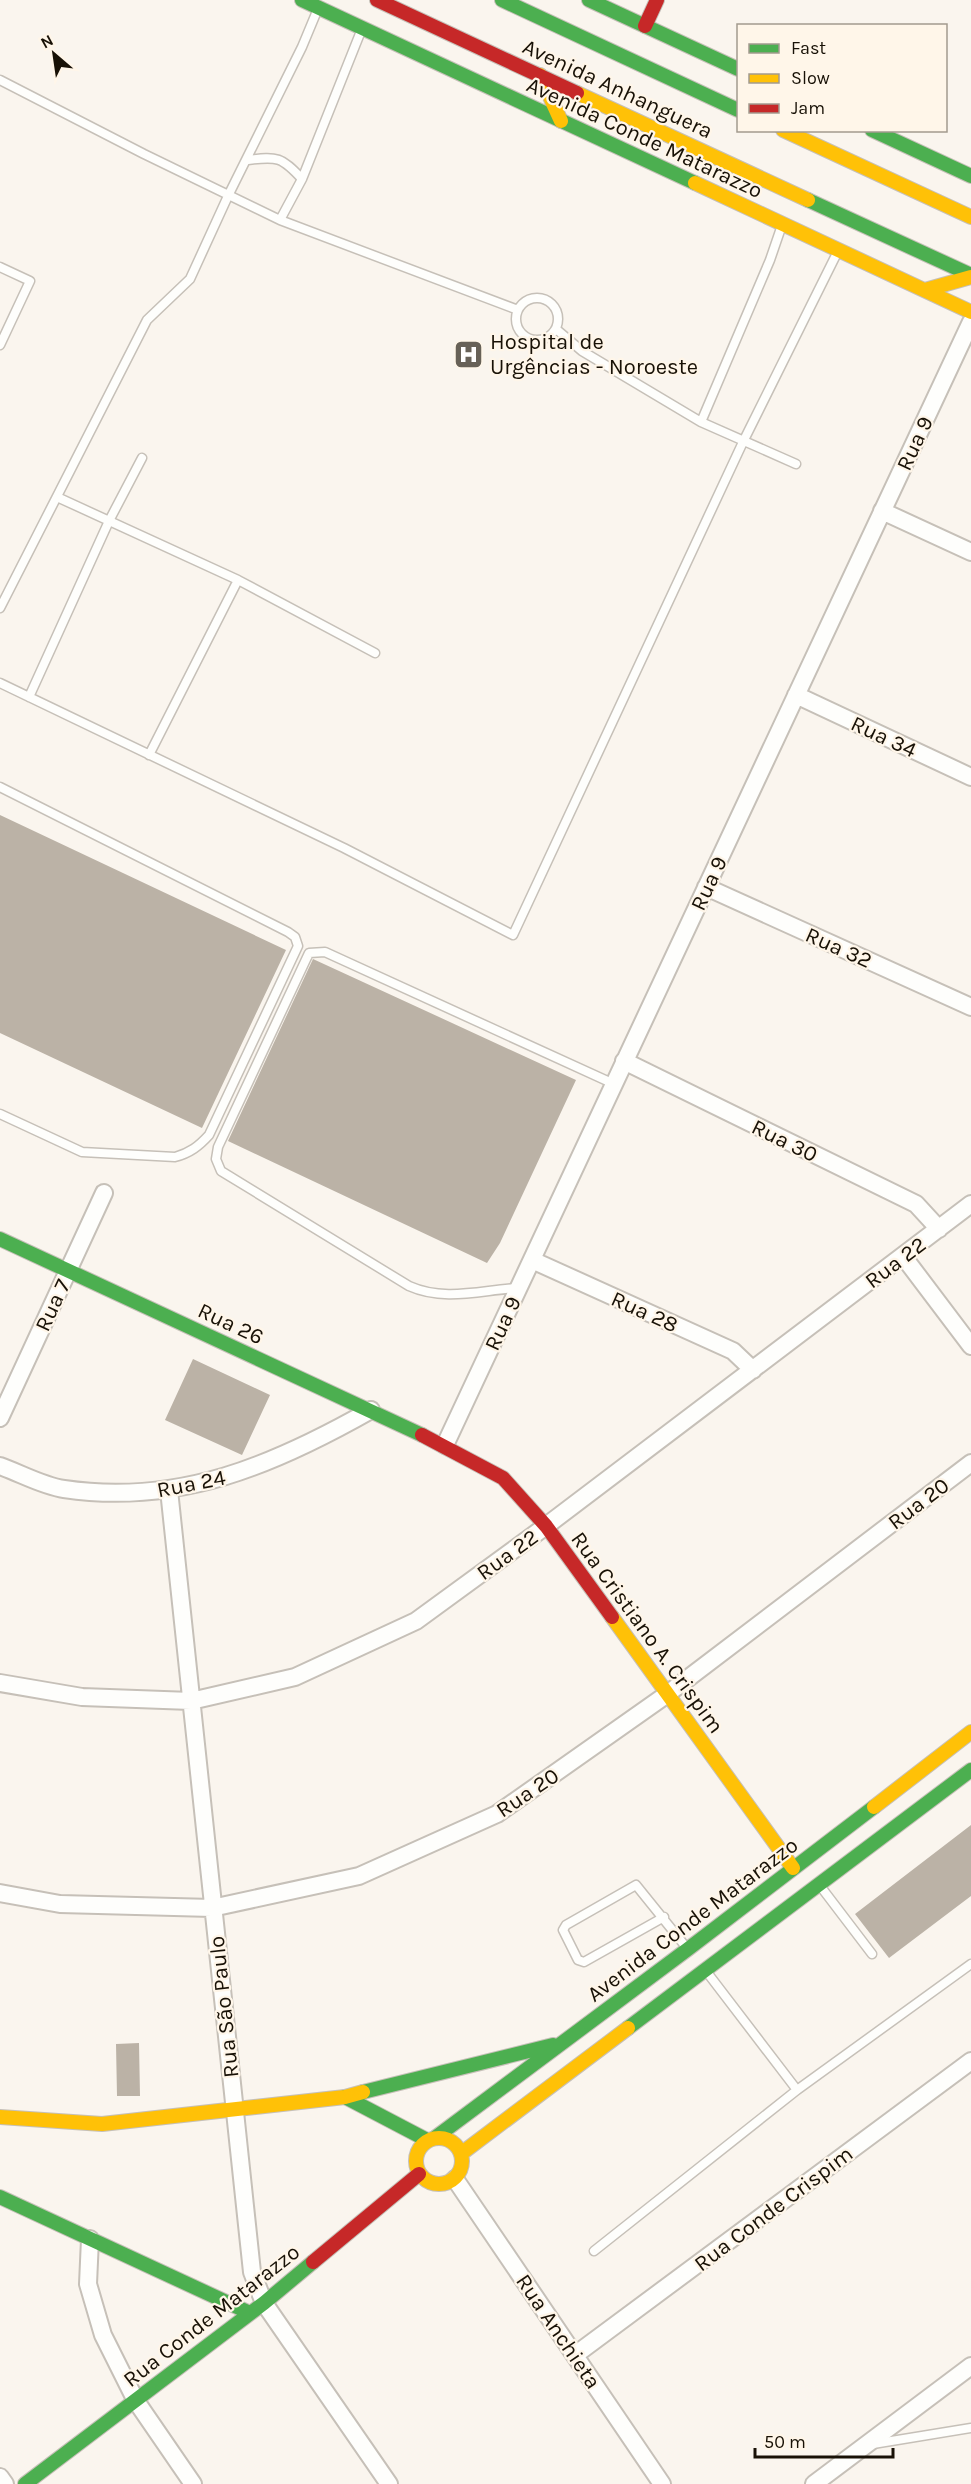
<svg xmlns="http://www.w3.org/2000/svg" width="971" height="2484" viewBox="0 0 971 2484" font-family="Karla,sans-serif">
  <style>
    .building { fill: #bbb2a6 }
    .lines { fill: none; stroke-linecap: round; stroke-linejoin: round }
    .lane-casing { stroke: #c6c0b8; stroke-width: 11 }
    .street-casing { stroke: #c6c0b8; stroke-width: 20 }
    .fast-casing { stroke: #c6c0b8; stroke-width: 16 }
    .slow-casing { stroke: #c6c0b8; stroke-width: 16 }
    .jam-casing { stroke: #c6c0b8; stroke-width: 16 }
    .lane { stroke: #fefefc; stroke-width: 8 }
    .street { stroke: #fefefc; stroke-width: 16 }
    .fast { stroke: #4caf50; stroke-width: 14 }
    .slow { stroke: #ffc107; stroke-width: 14 }
    .jam { stroke: #c62828; stroke-width: 14 }
    .labels { text-anchor: middle; stroke-width: 4.5; stroke-linejoin: round; paint-order: stroke }
    .street-label { font-size: 22px; fill: #181106; stroke: #fff6e9 }
    .poi-label { font-size: 22px; fill: #181106; stroke: #fff6e9; text-anchor: start }
  </style>
  <rect width="100%" height="100%" fill="#faf5ee"/>
  <!-- building -->
  <path class="building" d="M 0,815 L 286,950 L 202,1128 L 0,1033 Z
    M 313,959 L 576,1080 L 500,1243 L 487,1263 L 228,1141 Z
    M 193,1359 L 270,1395 L 242,1455 L 165,1420 Z
    M 971,1825 L 971,1896 L 889,1958 L 855,1914 Z
    M 139,2043 L 140,2096 L 117,2096 L 116,2044 Z"/>
  <g class="lines">
    <defs>
      <path id="lane" d="M 0,80 L 144,154 L 280,220 L 518,310
        M 248,160 C 277,156 282,157 302,179
        M 280,220 L 302,179 L 361,31
        M 0,267 L 30,281 L 0,345
        M516 319a21 21 0 1 1 42 0a21 21 0 1 1-42 0Z
        M 556,329 L 582,351 L 701,422 L 796,464
        M 701,422 L 770,260 L 782,225
        M 57,497 L 238,580
        M 0,608 L 147,320 L 190,279 L 228,196 L 302,47 L 317,11
        M 0,683 L 344,848 L 513,935 L 743,442 L 838,251
        M 29,697 L 109,521 L 142,458
        M 149,755 L 238,580 L 375,653
        M 0,787 L 288,932 L 295,937 L 298,946 L 209,1135 C 199,1146 190,1153 175,1157 L 82,1152 L 0,1114
        M 518,1288 C 481,1290 445,1302 409,1286 L 221,1171 L 216,1159 L 218,1147 L 309,953 L 325,952 L 614,1084
        M 821,1887 L 872,1954
        M 664,1917 L 584,1962 L 578,1960 L 563,1930 L 566,1925 L 636,1885 L 686,1947
        M 706,1971 L 797,2090
        M 594,2251 L 797,2090 L 971,1964
        M 873,2444 L 971,2428"/>
      <path id="street" d="M 882,511 L 971,552
        M 796,695 L 971,777
        M 706,887 L 971,1007
        M 624,1061 L 916,1204 L 939,1229
        M 903,1256 L 971,1346
        M 532,1260 L 733,1351 L 753,1370
        M 0,1418 L 104,1193
        M 445,1445 L 971,322
        M 0,1466 C 20,1473 43,1486 64,1489 C 179,1506 274,1465 371,1410
        M 169,1490 L 252,2272 L 264,2303 L 389,2484
        M 0,1683 L 82,1697 L 191,1701 L 295,1677 L 416,1621 L 546,1526 L 971,1204
        M 0,1893 L 60,1904 L 212,1908 L 359,1876 L 497,1814 L 666,1695 L 971,1463
        M 455,2179 L 662,2484
        M 90,2239 L 88,2284 L 103,2335 L 136,2401 L 193,2484
        M 575,2355 L 971,2061
        M 0,2477 L 5,2484
        M 814,2484 L 971,2366"/>
      <path id="fast" d="M 302,0 L 695,183
        M 502,0 L 738,110
        M 589,0 L 738,69
        M 872,130 L 971,176
        M 808,200 L 971,275
        M 0,1239 L 422,1435
        M 628,2028 L 971,1770
        M 363,2092 L 553,2045
        M 345,2097 L 427,2140
        M 436,2137 L 688,1949 L 874,1807
        M 0,2197 L 250,2313
        M 25,2484 L 264,2303 L 313,2262"/>
      <path id="slow" d="M 540,75 L 561,121
        M 577,93 L 808,200
        M 783,130 L 971,217
        M 695,183 L 971,312
        M 925,290 L 971,277
        M 612,1617 L 793,1868
        M 874,1807 L 971,1732
        M 0,2117 L 102,2124 L 345,2097 L 363,2092
        M416 2161a23 23 0 1 1 46 0a23 23 0 1 1-46 0Z
        M 462,2153 L 628,2028"/>
      <path id="jam" d="M 377,0 L 577,93
        M 645,26 L 657,0
        M 422,1435 L 503,1478 L 546,1526 L 612,1617
        M 313,2262 L 419,2174"/>
    </defs>
    <!-- lane casing -->
    <use href="#lane" class="lane-casing"/>
    <!-- street casing -->
    <use href="#street" class="street-casing"/>
    <!-- fast casing -->
    <use href="#fast" class="fast-casing"/>
    <!-- slow casing -->
    <use href="#slow" class="slow-casing"/>
    <!-- jam casing -->
    <use href="#jam" class="jam-casing"/>
    <!-- lane -->
    <use href="#lane" class="lane"/>
    <!-- street -->
    <use href="#street" class="street"/>
    <!-- fast -->
    <use href="#fast" class="fast"/>
    <!-- slow -->
    <use href="#slow" class="slow"/>
    <!-- jam -->
    <use href="#jam" class="jam"/>
  </g>
  <!-- icons -->
  <defs>
    <symbol id="hospital-square" viewBox="-11 -11 22 22"><rect x="-9" y="-9" width="18" height="18" rx="4" fill="#676157" stroke="#fff6e9"/><path d="M-5-5h3v3.5h4V-5h3V5h-3V1.5h-4V5h-3Z" fill="#fff"/></symbol>
  </defs>
  <g fill-rule="evenodd">
    <use href="#hospital-square" x="452" y="338" width="33" height="33"/>
  </g>
  <g class="labels">
    <!-- street labels -->
    <g class="street-label">
      <text transform="translate(618 88) rotate(25)" y="8">Avenida Anhanguera</text>
      <text transform="translate(645 137) rotate(25)" y="8">Avenida Conde Matarazzo</text>
      <text transform="translate(914 443) rotate(-65)" y="8">Rua 9</text>
      <text transform="translate(884 736) rotate(25)" y="8">Rua 34</text>
      <text transform="translate(708 883) rotate(-65)" y="8">Rua 9</text>
      <text transform="translate(839 947) rotate(24)" y="8">Rua 32</text>
      <text transform="translate(785 1140) rotate(26)" y="8">Rua 30</text>
      <text transform="translate(895 1262) rotate(-37)" y="8">Rua 22</text>
      <text transform="translate(52 1305) rotate(-65)" y="8">Rua 7</text>
      <text transform="translate(645 1311) rotate(24)" y="8">Rua 28</text>
      <text transform="translate(231 1323) rotate(25)" y="8">Rua 26</text>
      <text transform="translate(502 1323) rotate(-65)" y="8">Rua 9</text>
      <text transform="translate(191 1483) rotate(-11)" y="8">Rua 24</text>
      <text transform="translate(918 1503) rotate(-37)" y="8">Rua 20</text>
      <text transform="translate(507 1554) rotate(-36)" y="8">Rua 22</text>
      <text transform="translate(648 1632) rotate(54)" y="8">Rua Cristiano A. Crispim</text>
      <text transform="translate(527 1792) rotate(-34)" y="8">Rua 20</text>
      <text transform="translate(692 1919) rotate(-37)" y="8">Avenida Conde Matarazzo</text>
      <text transform="translate(223 2007) rotate(-96)" y="8">Rua São Paulo</text>
      <text transform="translate(773 2208) rotate(-37)" y="8">Rua Conde Crispim</text>
      <text transform="translate(211 2315) rotate(-38)" y="8">Rua Conde Matarazzo</text>
      <text transform="translate(559 2331) rotate(56)" y="8">Rua Anchieta</text>
    </g>
    <!-- poi labels -->
    <g class="poi-label">
      <text x="490" y="349">Hospital de<tspan x="490" dy="25">Urgências - Noroeste</tspan></text>
    </g>
  </g>
  <!-- legend -->
  <rect x="737" y="24" width="210" height="108" fill="#fff6e9" stroke="#a39a8e" stroke-width="1.5"/>
  <rect x="749" y="44" width="30" height="9" fill="#4caf50" stroke="#a39a8e" stroke-width="1.5"/>
  <text x="791" y="54" font-size="18" fill="#181106">Fast</text>
  <rect x="749" y="74" width="30" height="9" fill="#ffc107" stroke="#a39a8e" stroke-width="1.5"/>
  <text x="791" y="84" font-size="18" fill="#181106">Slow</text>
  <rect x="749" y="104" width="30" height="9" fill="#c62828" stroke="#a39a8e" stroke-width="1.5"/>
  <text x="791" y="114" font-size="18" fill="#181106">Jam</text>
  <!-- north arrow -->
  <g transform="translate(54 54) rotate(331)" stroke="#fff6e9" stroke-width="4.5" paint-order="stroke">
  <path d="M0-4.5L10 22L0 15L-10 22Z" fill="#181106"/>
  <text y="-9" font-size="16" font-weight="bold" text-anchor="middle" fill="#181106">N</text>
  </g>
  <!-- scale -->
  <path d="M755 2448v9h138v-9" fill="none" stroke="#181106" stroke-width="3"/>
  <text x="764" y="2448" font-size="18" fill="#181106" stroke="#fff6e9" stroke-width="4.5" paint-order="stroke">50 m</text>
</svg>
